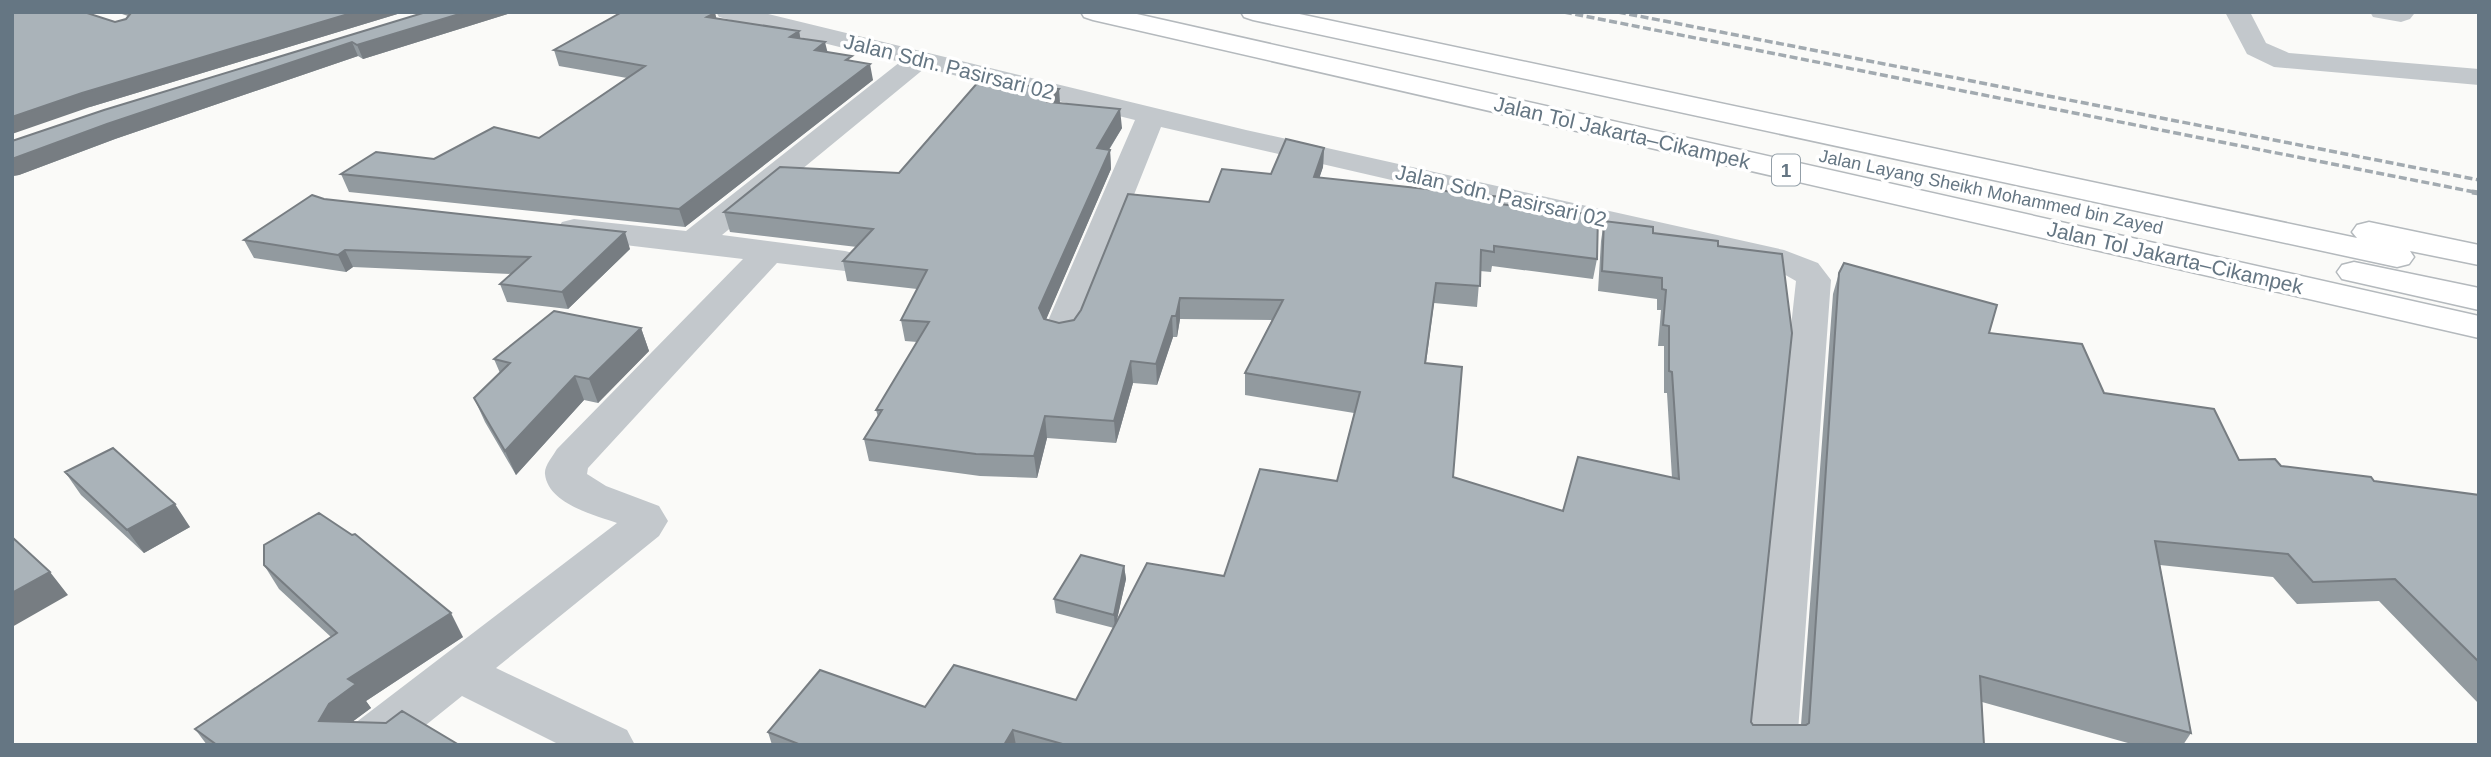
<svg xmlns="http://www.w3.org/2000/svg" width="2491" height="757" viewBox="0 0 2491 757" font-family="Helvetica,sans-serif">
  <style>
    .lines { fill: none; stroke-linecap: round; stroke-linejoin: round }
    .motorway-casing { stroke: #b4b9bd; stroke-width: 3 }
    .minor { fill: #c3c8cc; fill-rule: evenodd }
    .motorway { fill: #fff; fill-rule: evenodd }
    .rail-far1 { stroke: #a2aab0; stroke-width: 3.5; stroke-dasharray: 8 3.5; stroke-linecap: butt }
    .rail { stroke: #a2aab0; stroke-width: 5; stroke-dasharray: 10 5; stroke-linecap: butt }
    .wall { fill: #929a9f }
    .shaded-wall { fill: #777d82 }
    .building { fill: #aab3b9; stroke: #777d82; stroke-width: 2 }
    .labels { text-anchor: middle; stroke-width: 7; stroke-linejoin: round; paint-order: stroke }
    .far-street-label { font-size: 18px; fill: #657683; stroke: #fff }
    .shield { fill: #fff; stroke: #939fa8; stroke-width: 2 }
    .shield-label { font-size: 19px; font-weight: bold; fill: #657683 }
    .street-label { font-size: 21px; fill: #657683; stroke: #fff }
  </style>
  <rect width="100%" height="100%" fill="#fafaf8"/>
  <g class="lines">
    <defs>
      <path id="motorway" d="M 1081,12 L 1128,12 L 2479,316 L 2479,338 L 1093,20 L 1084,17 Z
        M 1241,12 L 1290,12 L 2357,238 L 2352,232 L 2357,225 L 2369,222 L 2479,245 L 2479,265 L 2410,251 L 2414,257 L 2409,264 L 2397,267 L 1253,20 L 1244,17 Z
        M 2354,262 L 2479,288 L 2479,310 L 2342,279 L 2337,272 L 2342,265 Z"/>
    </defs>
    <!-- motorway casing -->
    <use href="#motorway" class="motorway-casing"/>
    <!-- minor -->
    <path class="minor" d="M 716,12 L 760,12 L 1246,130 L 1784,250 L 1818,263 L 1831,280 L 1797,745 L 1745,745 L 1796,281 L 1773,268 L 1161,127 L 1080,330 L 1075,338 L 1062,341 L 1049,338 L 1044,330 L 1135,120 L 925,68 L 722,235 L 845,251 L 857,254 L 862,261 L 857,268 L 845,271 L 777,263 L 588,468 L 587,474 L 606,486 L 659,506 L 668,521 L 659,536 L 496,668 L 627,730 L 635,745 L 560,745 L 462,696 L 401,745 L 338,745 L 346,730 L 617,523 C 595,515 548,504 545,474 C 544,466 553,456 557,449 L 743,259 L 574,239 L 562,236 L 557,229 L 562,222 L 574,219 L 686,231 L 900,62 L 719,17 Z
      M 2225,12 L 2250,12 L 2266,43 L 2289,53 L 2479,69 L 2479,85 L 2274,67 L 2247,54 Z
      M 2370,12 L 2412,12 L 2414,14 L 2410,19 L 2401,22 L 2373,17 Z"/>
    <!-- motorway -->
    <use href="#motorway" class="motorway"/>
    <!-- rail-far1 -->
    <path class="rail-far1" d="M 1564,12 L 2479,193
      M 1618,12 L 2479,180"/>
    <!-- rail -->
    <path class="rail" d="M 2472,192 L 2479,193"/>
  </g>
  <!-- wall -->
  <path class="wall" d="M 116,12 L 404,12 L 90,107 L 115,22 L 126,19 L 128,16 Z
    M 426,12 L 514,12 L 363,59 L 358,56 L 115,139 L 19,175 L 12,176 L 12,141 Z
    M 715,13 L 716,19 L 799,31 L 800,38 L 827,52 L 853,61 L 873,80 L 685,227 L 349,192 L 341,174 L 434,159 L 539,138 L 627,78 L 559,66 L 554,50 Z
    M 1059,89 L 1060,104 L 1122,128 L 1109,150 L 1110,150 L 1111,169 L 1046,319 L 1059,323 L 1074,320 L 1209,202 L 1271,174 L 1324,148 L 1323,167 L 1319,178 L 1500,204 L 1597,259 L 1593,279 L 1492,266 L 1491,272 L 1480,271 L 1477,307 L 1434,303 L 1426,363 L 1453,477 L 1563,511 L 1672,478 L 1667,393 L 1664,393 L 1664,346 L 1658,346 L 1661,310 L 1657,310 L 1657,299 L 1598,291 L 1601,241 L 1604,221 L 1653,233 L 1718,241 L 1751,722 L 1753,725 L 1801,725 L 1833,294 L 1839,273 L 1989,333 L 2104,393 L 2239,460 L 2281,466 L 2374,481 L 2479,495 L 2479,704 L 2379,601 L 2297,604 L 2273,577 L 2160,565 L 2191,733 L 2183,745 L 2135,745 L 1982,702 L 1984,745 L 772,745 L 768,732 L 925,707 L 1076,700 L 1114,628 L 1056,613 L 1054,599 L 1124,566 L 1126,579 L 1116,623 L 1224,576 L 1337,481 L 1354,413 L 1245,395 L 1245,373 L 1272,320 L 1180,319 L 1177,337 L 1173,337 L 1157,385 L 1133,383 L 1116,443 L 1047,438 L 1037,478 L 980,476 L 869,461 L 864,439 L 878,417 L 876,410 L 917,342 L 905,341 L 901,320 L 917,289 L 847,281 L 843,261 L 857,247 L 730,232 L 724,212 L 899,173 Z
    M 324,199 L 630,249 L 568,309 L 507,302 L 500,284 L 512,274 L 353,267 L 346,272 L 254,258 L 244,240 Z
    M 641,328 L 649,351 L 598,403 L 584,400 L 516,475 L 485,422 L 474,398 L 500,373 L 494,359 Z
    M 65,472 L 190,527 L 144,553 L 81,495 Z
    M 264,565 L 463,637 L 366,701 L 371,708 L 352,722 L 459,745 L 207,745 L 195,729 L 331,637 L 279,589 Z"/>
  <!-- shaded-wall -->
  <path class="shaded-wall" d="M 355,12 L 404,12 L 90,107 L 12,134 L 12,117 L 82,93 Z
    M 466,12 L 514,12 L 363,59 L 357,45 Z
    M 715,13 L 719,28 L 707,17 Z
    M 799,31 L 802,47 L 790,37 Z
    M 352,42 L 358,56 L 115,139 L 19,175 L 13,176 L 12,174 L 12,159 L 107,124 Z
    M 825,42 L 829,58 L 815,50 Z
    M 870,64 L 873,80 L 685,227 L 679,209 Z
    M 1059,89 L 1060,107 L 1048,102 Z
    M 1120,109 L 1122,128 L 1098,167 L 1097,148 Z
    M 1324,148 L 1323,167 L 1313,197 L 1314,177 Z
    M 1110,150 L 1111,169 L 1042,329 L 1039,308 Z
    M 625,232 L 630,249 L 568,309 L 562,292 Z
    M 345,250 L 353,267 L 346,272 L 338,255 Z
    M 1180,298 L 1180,319 L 1177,337 L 1176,316 Z
    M 1172,316 L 1173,337 L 1157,385 L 1156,364 Z
    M 641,328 L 649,351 L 598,403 L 589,379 Z
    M 1131,361 L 1133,383 L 1116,443 L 1114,421 Z
    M 575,376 L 584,400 L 516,475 L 505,451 Z
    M 1045,416 L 1047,438 L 1037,478 L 1034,456 Z
    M 175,504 L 190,527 L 144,553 L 127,530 Z
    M 1124,566 L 1126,579 L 1115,629 L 1114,615 Z
    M 50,572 L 68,595 L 12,627 L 12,593 Z
    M 451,613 L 463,637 L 366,701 L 371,708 L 344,728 L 319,721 L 329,704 L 348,679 Z
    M 1013,730 L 1016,745 L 1004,745 Z"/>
  <!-- building -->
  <path class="building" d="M 12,12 L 84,12 L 115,22 L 126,19 L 131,13 L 130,12 L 355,12 L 82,93 L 12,117 Z
    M 426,12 L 466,12 L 357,45 L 352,42 L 107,124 L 12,159 L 12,141 L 104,110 Z
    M 622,12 L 713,12 L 715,13 L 707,17 L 799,31 L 790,37 L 825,42 L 815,50 L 852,56 L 846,60 L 870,64 L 679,209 L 341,174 L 376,152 L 434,159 L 494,127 L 539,138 L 645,66 L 554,50 Z
    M 979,81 L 1059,89 L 1048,102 L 1120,109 L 1097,148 L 1110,150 L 1039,308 L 1044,319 L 1059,323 L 1074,320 L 1081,310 L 1128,194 L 1209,202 L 1222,169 L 1271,174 L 1286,139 L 1324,148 L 1314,177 L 1501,197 L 1500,204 L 1598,215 L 1597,259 L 1494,246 L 1494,252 L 1481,250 L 1480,286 L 1436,283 L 1425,363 L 1462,367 L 1453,477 L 1563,511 L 1578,457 L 1679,479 L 1672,372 L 1669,371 L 1669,326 L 1663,325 L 1666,290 L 1662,289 L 1662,278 L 1602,271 L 1604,221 L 1653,227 L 1653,233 L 1718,241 L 1718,246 L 1782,254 L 1792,333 L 1751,722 L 1753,725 L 1806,725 L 1809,723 L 1839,273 L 1844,263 L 1997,305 L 1989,333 L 2082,344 L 2104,393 L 2214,409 L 2239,460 L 2275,459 L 2281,466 L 2371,477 L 2374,481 L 2479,495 L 2479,662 L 2395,579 L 2313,582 L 2288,554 L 2155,541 L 2191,733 L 1980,676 L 1984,745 L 1066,745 L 1013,730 L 1004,745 L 801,745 L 768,732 L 820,670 L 925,707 L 954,665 L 1076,700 L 1147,563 L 1224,576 L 1260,469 L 1337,481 L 1360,392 L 1245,373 L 1283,300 L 1180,298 L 1176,316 L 1172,316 L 1156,364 L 1131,361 L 1114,421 L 1045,416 L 1034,456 L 976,454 L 864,439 L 882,410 L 876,410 L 929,322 L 901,320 L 927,270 L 843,261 L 873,229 L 724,212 L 780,167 L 899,173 Z
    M 312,195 L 324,199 L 625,232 L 562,292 L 500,284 L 530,257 L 345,250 L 338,255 L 244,240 Z
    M 554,311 L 641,328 L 589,379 L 575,376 L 505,451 L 474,398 L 510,363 L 494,359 Z
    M 113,448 L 175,504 L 127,530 L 65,472 Z
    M 319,513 L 352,535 L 355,534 L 451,613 L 348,679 L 356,684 L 329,704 L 319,721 L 386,723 L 402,711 L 459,745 L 217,745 L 195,729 L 337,633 L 264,565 L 264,545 Z
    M 12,537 L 50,572 L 12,593 Z
    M 1081,555 L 1124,566 L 1114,615 L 1054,599 Z"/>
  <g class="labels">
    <!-- far-street labels -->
    <g class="far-street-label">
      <text transform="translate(1991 192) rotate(12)" y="6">Jalan Layang Sheikh Mohammed bin Zayed</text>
    </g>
    <!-- shield labels -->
    <rect class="shield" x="1772" y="154.5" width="28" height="31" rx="5"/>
    <g class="shield-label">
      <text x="1786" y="177">1</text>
    </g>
    <!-- street labels -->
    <g class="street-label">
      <text transform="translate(949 67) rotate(14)" y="7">Jalan Sdn. Pasirsari 02</text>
      <text transform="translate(1622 133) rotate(13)" y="7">Jalan Tol Jakarta–Cikampek</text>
      <text transform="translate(1501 196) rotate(13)" y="7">Jalan Sdn. Pasirsari 02</text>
      <text transform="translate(2175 258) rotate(13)" y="7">Jalan Tol Jakarta–Cikampek</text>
    </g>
  </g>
  <!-- border -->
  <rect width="2491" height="757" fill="none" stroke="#657683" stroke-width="28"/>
</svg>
